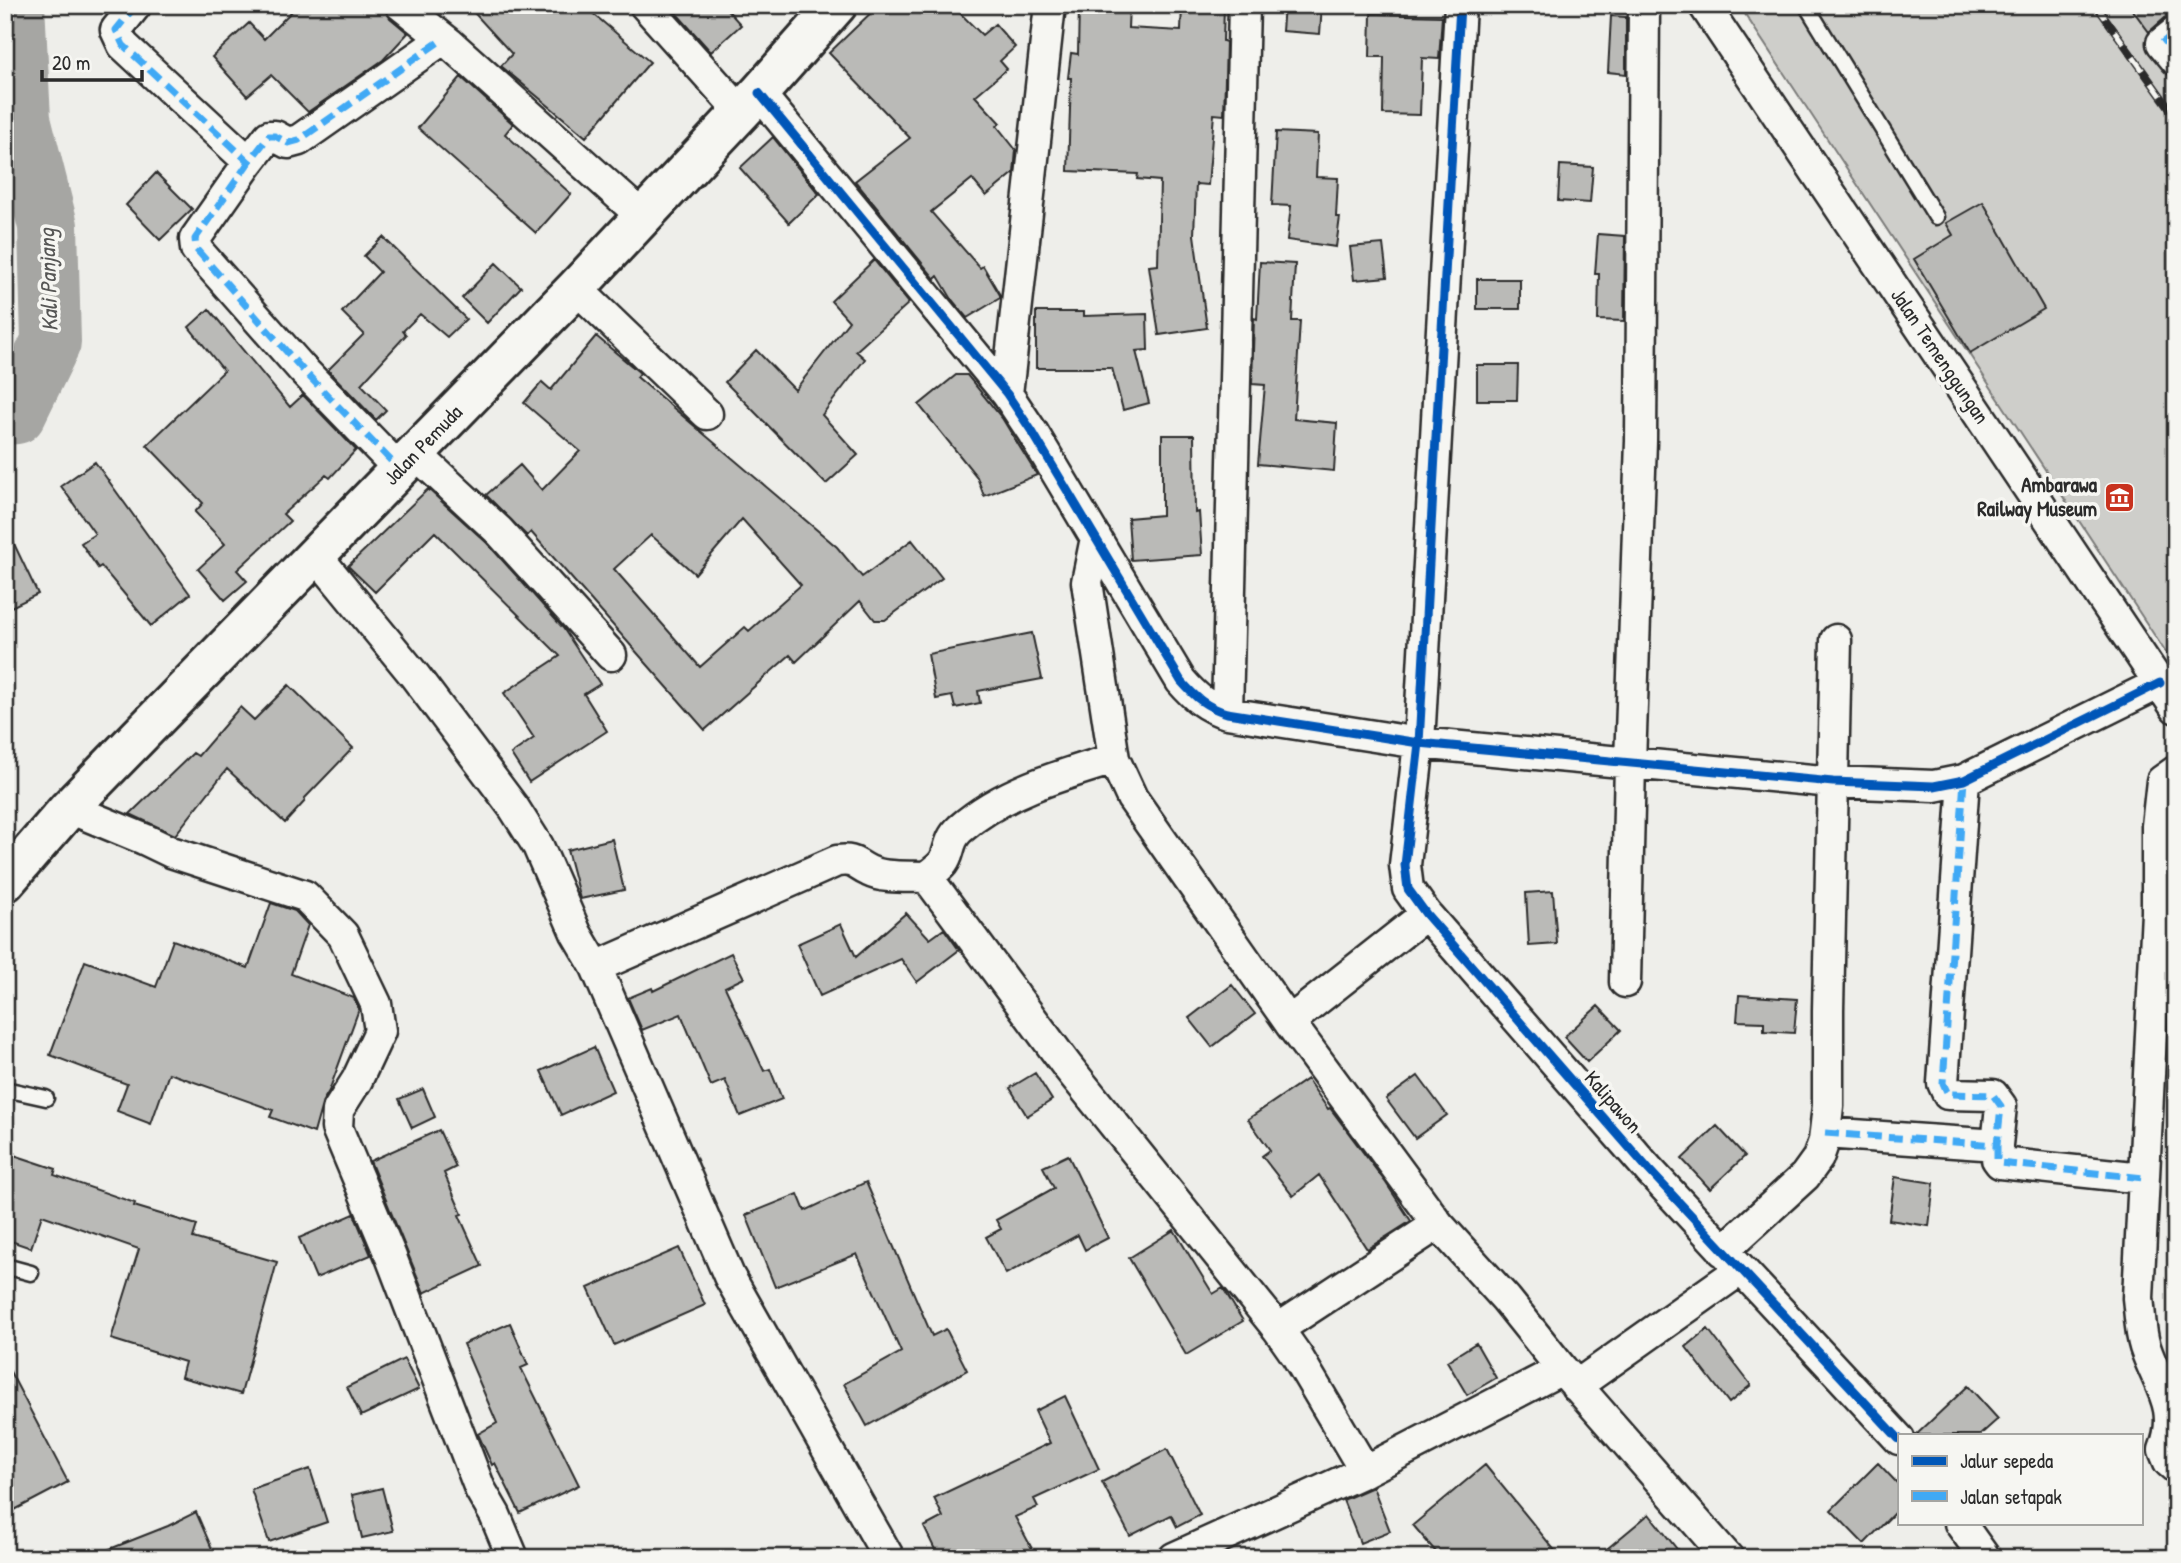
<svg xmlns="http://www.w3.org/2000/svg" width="2181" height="1563" viewBox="0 0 2181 1563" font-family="'Patrick Hand',sans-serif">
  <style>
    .built { fill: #dededb }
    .green { fill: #cececa; stroke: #7c7c7a; stroke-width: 2 }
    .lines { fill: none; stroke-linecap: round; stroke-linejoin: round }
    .river { stroke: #a6a6a3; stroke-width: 60 }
    .building { fill: #babab7; stroke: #2b2b2b; stroke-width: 2; fill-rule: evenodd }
    .lane-casing { stroke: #2b2b2b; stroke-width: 19 }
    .street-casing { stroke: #2b2b2b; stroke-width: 35 }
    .secondary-casing { stroke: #2b2b2b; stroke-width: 44 }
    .lane { stroke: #f6f6f2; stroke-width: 14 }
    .street { stroke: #f6f6f2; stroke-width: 30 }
    .secondary { stroke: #f6f6f2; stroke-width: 38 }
    .rail-casing { stroke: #2b2b2b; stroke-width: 8 }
    .rail { stroke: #f6f6f2; stroke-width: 5; stroke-dasharray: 16; stroke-linecap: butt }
    .quiet { stroke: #3fa9f5; stroke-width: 7; stroke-dasharray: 14 7; stroke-linecap: butt }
    .cycleway-casing { stroke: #f6f6f2; stroke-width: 13 }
    .cycleway { stroke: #0057b8; stroke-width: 9 }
    .labels { text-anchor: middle; stroke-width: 7; stroke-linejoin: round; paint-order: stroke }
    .street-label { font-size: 21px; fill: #2b2b2b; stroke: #f6f6f2 }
    .poi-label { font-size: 21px; font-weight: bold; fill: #2b2b2b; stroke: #f6f6f2; text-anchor: end }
    .water-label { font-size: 23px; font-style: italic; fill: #565655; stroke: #f6f6f2 }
  </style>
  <rect width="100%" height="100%" fill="#eeeeea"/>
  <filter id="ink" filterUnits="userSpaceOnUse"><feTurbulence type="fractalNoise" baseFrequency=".0143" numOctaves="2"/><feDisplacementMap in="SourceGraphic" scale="14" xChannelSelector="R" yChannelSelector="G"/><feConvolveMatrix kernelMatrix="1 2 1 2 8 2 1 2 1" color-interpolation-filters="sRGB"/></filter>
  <g filter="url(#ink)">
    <!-- built -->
    <path class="built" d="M 1237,1535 L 1249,1558 L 1187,1558 Z"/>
    <!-- green -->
    <path class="green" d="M 1739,5 L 2176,5 L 2176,23 L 2146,46 L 2176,85 L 2176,668 Z"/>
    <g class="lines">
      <!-- river -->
      <path class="river" d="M 5,415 L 16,414 L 51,342 L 48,226 L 21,119 L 15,5"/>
    </g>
    <!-- building -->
    <path class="building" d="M 298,5 L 384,5 L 390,18 L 408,33 L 383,60 L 308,112 L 271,75 L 247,96 L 212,57 L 249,23 L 264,39 Z
      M 467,5 L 583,5 L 650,62 L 586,137 L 501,66 L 512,54 Z
      M 669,5 L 723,5 L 741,25 L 711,52 Z
      M 879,5 L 952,5 L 982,35 L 995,24 L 1015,47 L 1000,61 L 1007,69 L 975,96 L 1000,123 L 997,126 L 1016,150 L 1014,173 L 986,196 L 972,179 L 931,212 L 980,268 L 983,266 L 1000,295 L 1000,298 L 967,318 L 953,301 L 938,276 L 935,279 L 855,181 L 910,138 L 829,53 Z
      M 1079,5 L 1129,5 L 1128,28 L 1181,31 L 1182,5 L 1224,5 L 1223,41 L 1226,42 L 1224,115 L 1214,114 L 1208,185 L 1196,184 L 1194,235 L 1207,328 L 1159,335 L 1149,266 L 1158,265 L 1160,181 L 1137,179 L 1138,174 L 1068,171 L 1071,78 L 1068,78 L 1071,53 L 1078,54 Z
      M 1284,5 L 1322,5 L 1320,34 L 1282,31 Z
      M 2129,5 L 2176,5 L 2176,15 L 2165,18 L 2149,32 Z
      M 1371,14 L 1442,16 L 1439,59 L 1422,58 L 1420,115 L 1383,114 L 1384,57 L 1370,57 Z
      M 1611,16 L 1626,17 L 1626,74 L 1608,72 Z
      M 461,77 L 513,124 L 505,134 L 571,194 L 536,233 L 418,128 Z
      M 1276,132 L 1318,134 L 1316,177 L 1338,178 L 1336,217 L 1340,217 L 1336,247 L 1287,240 L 1291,206 L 1272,205 Z
      M 773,137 L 819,194 L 789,223 L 740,168 Z
      M 1560,165 L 1593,167 L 1590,203 L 1558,201 Z
      M 156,173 L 192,209 L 160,240 L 126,205 Z
      M 1983,202 L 2044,309 L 1970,353 L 1914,259 L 1953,235 L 1946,223 Z
      M 1598,234 L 1625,236 L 1624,321 L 1598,320 L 1599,274 L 1595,274 Z
      M 383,237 L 466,319 L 447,337 L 420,314 L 403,331 L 406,335 L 361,384 L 386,410 L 376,420 L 328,370 L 364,334 L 342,312 L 380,272 L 364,256 Z
      M 1383,244 L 1387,277 L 1354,280 L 1350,247 Z
      M 874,260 L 909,303 L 856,351 L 865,359 L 822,415 L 858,455 L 826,484 L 725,382 L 756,350 L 795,390 L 849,321 L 831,301 Z
      M 1260,262 L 1295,264 L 1292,321 L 1300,321 L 1294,419 L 1337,423 L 1334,471 L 1258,464 L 1265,385 L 1252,384 L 1254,318 L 1257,319 Z
      M 496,263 L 521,287 L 487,323 L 462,298 Z
      M 1477,279 L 1520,279 L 1520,309 L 1477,309 Z
      M 209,309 L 290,407 L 303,395 L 356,450 L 330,478 L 326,475 L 283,514 L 290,521 L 237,570 L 247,581 L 225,600 L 198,569 L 225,544 L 195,512 L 203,503 L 147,445 L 224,371 L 189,327 Z
      M 1036,312 L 1084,312 L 1084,316 L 1147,314 L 1148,350 L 1136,351 L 1149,403 L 1123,410 L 1112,368 L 1036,368 Z
      M 596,336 L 640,373 L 637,377 L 837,547 L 862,577 L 912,540 L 942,578 L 885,620 L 875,620 L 860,601 L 796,662 L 790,655 L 705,730 L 531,532 L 527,536 L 486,495 L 520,465 L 542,490 L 580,451 L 524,403 L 542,382 L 551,390 ZM 742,519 L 801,585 L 749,631 L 745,627 L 700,667 L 614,569 L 651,535 L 695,574 Z
      M 1477,365 L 1518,365 L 1517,400 L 1477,400 Z
      M 956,375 L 967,375 L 1002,418 L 1037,475 L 984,496 L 977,477 L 919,405 Z
      M 1162,435 L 1194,435 L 1195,513 L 1199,512 L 1202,555 L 1131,560 L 1128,518 L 1162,515 Z
      M 95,462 L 190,594 L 151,626 L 101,566 L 98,568 L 81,543 L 95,534 L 61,486 Z
      M 428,489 L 487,543 L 563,628 L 600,684 L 584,694 L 607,731 L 529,782 L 511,754 L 534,738 L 504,693 L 560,656 L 435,532 L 375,592 L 348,566 Z
      M 5,525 L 38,594 L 5,610 Z
      M 1032,633 L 1042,679 L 978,691 L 980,703 L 955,708 L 952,696 L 936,699 L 928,654 Z
      M 289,685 L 353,748 L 304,799 L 305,801 L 285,823 L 227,769 L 175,835 L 130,814 L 193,753 L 198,756 L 240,707 L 254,720 Z
      M 612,839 L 624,890 L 580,899 L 567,850 Z
      M 1553,891 L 1557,944 L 1529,946 L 1526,893 Z
      M 271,903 L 295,911 L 308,925 L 291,974 L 354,998 L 359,1009 L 329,1091 L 323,1101 L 314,1133 L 270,1117 L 273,1110 L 169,1073 L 151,1124 L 117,1111 L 127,1084 L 50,1055 L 85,961 L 156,987 L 173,940 L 248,968 Z
      M 906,913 L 930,939 L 944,929 L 959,950 L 917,982 L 901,959 L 820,996 L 797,944 L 841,924 L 856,957 Z
      M 731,953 L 744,978 L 725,987 L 764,1071 L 770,1069 L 782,1099 L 740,1116 L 725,1080 L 711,1086 L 681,1014 L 642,1030 L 628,998 L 652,988 L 653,991 Z
      M 1232,985 L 1255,1014 L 1212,1047 L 1189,1018 Z
      M 1739,995 L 1797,999 L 1794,1033 L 1764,1031 L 1764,1022 L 1737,1021 Z
      M 1598,1006 L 1621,1030 L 1587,1062 L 1564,1037 Z
      M 594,1047 L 613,1091 L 561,1115 L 541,1071 Z
      M 1035,1073 L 1052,1100 L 1027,1116 L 1010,1088 Z
      M 1418,1076 L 1447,1115 L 1415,1138 L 1386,1099 Z
      M 1307,1079 L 1328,1109 L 1330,1108 L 1386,1183 L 1411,1221 L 1367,1249 L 1319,1175 L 1293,1196 L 1262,1156 L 1270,1150 L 1248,1119 Z
      M 423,1089 L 435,1117 L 412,1128 L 399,1099 Z
      M 1717,1126 L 1745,1156 L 1710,1189 L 1682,1159 Z
      M 439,1130 L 456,1167 L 444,1173 L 462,1214 L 459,1215 L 482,1266 L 424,1293 L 370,1161 Z
      M 5,1152 L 56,1169 L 54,1175 L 135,1203 L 134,1206 L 197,1225 L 193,1238 L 277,1262 L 241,1394 L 181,1377 L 185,1362 L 111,1339 L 139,1249 L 42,1215 L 31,1248 L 5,1239 Z
      M 1068,1155 L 1108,1238 L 1085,1250 L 1078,1235 L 1006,1274 L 986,1237 L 1001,1229 L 996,1220 L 1054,1188 L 1043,1167 Z
      M 1895,1177 L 1934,1183 L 1929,1226 L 1889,1220 Z
      M 866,1182 L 932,1336 L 946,1329 L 967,1370 L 867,1426 L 844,1384 L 901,1352 L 857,1254 L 775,1287 L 746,1215 L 798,1194 L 805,1211 Z
      M 354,1214 L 371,1255 L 316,1278 L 299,1238 Z
      M 1174,1230 L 1213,1294 L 1223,1288 L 1243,1321 L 1186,1355 L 1129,1258 Z
      M 679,1248 L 705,1305 L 614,1345 L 588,1288 Z
      M 510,1323 L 528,1365 L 521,1368 L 579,1485 L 520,1513 L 495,1463 L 492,1465 L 478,1434 L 497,1423 L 463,1344 Z
      M 1708,1329 L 1751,1385 L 1729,1403 L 1686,1347 Z
      M 1476,1343 L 1496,1378 L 1467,1395 L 1447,1361 Z
      M 404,1359 L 419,1389 L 361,1416 L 347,1387 Z
      M 5,1362 L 68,1482 L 5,1515 Z
      M 1968,1386 L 1998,1419 L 1980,1435 L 1916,1435 Z
      M 1065,1396 L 1099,1469 L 1034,1499 L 1038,1507 L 1015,1517 L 1037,1558 L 939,1558 L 924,1527 L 943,1517 L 934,1498 L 1050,1443 L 1035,1411 Z
      M 1167,1449 L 1200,1515 L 1177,1527 L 1171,1515 L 1130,1536 L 1102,1482 Z
      M 1878,1463 L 1899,1485 L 1899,1508 L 1864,1544 L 1831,1510 Z
      M 1485,1465 L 1561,1558 L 1441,1558 L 1413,1525 Z
      M 310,1469 L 327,1522 L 269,1542 L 251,1489 Z
      M 1373,1487 L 1390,1531 L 1360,1543 L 1343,1500 Z
      M 382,1488 L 393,1531 L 362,1538 L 352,1495 Z
      M 196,1512 L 216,1558 L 92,1558 L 92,1556 L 168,1526 Z
      M 1649,1514 L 1684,1558 L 1596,1558 Z"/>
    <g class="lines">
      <defs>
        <path id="lane" d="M 1806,5 L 1936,217
          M 5,1089 L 46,1098
          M 5,1266 L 31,1273"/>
        <path id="street" d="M 136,5 L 116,30 L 123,45 L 249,162 L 269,136 L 275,136 L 288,143 L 299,140 L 443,39
          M 401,5 L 449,43 L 642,216
          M 645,5 L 741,112
          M 1460,5 L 1419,743 L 1405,865 L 1408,889 L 1426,914 L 1649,1170 L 1899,1439
          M 1704,5 L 2176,708
          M 2176,32 L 2162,43 L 2176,60
          M 759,93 L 1007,394 L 1033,433 L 1181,681 C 1195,697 1206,707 1227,713 L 1419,743 L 1833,782 L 1934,786 L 1964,780 L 2160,683
          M 249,162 L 195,239 L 196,249 L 302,369 L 399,469
          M 576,288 L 707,414
          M 1007,394 L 1050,5
          M 415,453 L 499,531 L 611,655
          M 1096,538 L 1087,582 L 1114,759 L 1132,798 L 1289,1022 L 1438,1224 L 1506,1299 L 1562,1369 L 1728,1558
          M 316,555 L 415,676 L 514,808 L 538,846 L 576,933 L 596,967 L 729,1276 L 889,1558
          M 1227,713 L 1244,5
          M 2176,771 L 2162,781 L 2157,826 L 2157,912 L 2138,1298 C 2140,1313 2140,1331 2145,1347 C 2158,1386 2181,1407 2164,1450 L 2169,1462 L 2176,1468
          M 69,808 L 144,839 L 171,852 L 305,896 L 343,935 L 376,1004 L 380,1031 L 357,1080 L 338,1110 L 337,1128 L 391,1257 L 480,1489 L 495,1515 L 513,1558
          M 927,877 C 932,873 939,868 943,863 C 951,852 947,841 960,829 C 1002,792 1061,775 1114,759
          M 596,967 L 837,861 C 856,859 854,864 869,871 C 885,879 909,876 927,877 L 1067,1066 L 1278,1329 L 1297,1356 L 1365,1471
          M 1625,982 L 1630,763 L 1641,441 L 1644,5
          M 1289,1022 L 1426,914
          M 1825,1133 L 1997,1145 L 2001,1106 L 1993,1095 L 1948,1094 L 1943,1083 L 1964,780
          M 1997,1145 L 1997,1159 L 2000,1163 L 2143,1178
          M 1723,1251 L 1805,1176 L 1818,1158 L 1824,1141 L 1828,1106 L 1828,1010 L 1836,640
          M 1278,1329 L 1438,1224
          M 1576,1386 L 1740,1270
          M 1960,1523 L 1985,1558
          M 1174,1558 L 1365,1471 L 1562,1369"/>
        <path id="secondary" d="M 5,882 L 69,808 L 576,288 L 759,93 L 837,5"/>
      </defs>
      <!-- lane casing -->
      <use href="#lane" class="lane-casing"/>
      <!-- street casing -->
      <use href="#street" class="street-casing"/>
      <!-- secondary casing -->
      <use href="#secondary" class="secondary-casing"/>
      <!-- lane -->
      <use href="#lane" class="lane"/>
      <!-- street -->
      <use href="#street" class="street"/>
      <!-- secondary -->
      <use href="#secondary" class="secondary"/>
      <defs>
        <path id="rail" d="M 2096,5 L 2176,117"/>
      </defs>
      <!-- rail casing -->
      <use href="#rail" class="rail-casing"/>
      <!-- rail -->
      <use href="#rail" class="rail"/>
      <!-- quiet -->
      <path class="quiet" d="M 136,5 L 116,30 L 123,45 L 249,162 L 269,136 L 275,136 L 288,143 L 299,140 L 443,39
        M 2162,43 L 2176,32
        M 249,162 L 195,239 L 196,249 L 302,369 L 399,469
        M 1825,1133 L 1997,1145 L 2001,1106 L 1993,1095 L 1948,1094 L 1943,1083 L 1964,780
        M 1997,1145 L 1997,1159 L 2000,1163 L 2143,1178"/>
      <defs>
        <path id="cycleway" d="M 1460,5 L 1419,743 L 1405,865 L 1408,889 L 1426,914 L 1649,1170 L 1899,1439
          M 759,93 L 1007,394 L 1033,433 L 1181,681 C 1195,697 1206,707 1227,713 L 1419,743 L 1833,782 L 1934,786 L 1964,780 L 2160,683"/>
      </defs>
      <!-- cycleway casing -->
      <use href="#cycleway" class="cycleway-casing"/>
      <!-- cycleway -->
      <use href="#cycleway" class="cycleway"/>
    </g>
  </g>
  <!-- icons -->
  <defs>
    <symbol id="museum-square" viewBox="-11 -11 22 22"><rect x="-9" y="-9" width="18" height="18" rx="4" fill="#c8321e" stroke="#f6f6f2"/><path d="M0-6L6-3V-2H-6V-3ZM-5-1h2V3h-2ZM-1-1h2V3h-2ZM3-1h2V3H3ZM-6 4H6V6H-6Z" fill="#fff"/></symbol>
  </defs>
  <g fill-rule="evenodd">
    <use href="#museum-square" x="2102" y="480" width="35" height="35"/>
  </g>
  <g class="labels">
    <!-- street labels -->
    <g class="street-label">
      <text transform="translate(1940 356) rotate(56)" y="7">Jalan Temenggungan</text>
      <text transform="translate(423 445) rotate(-46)" y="7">Jalan Pemuda</text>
      <text transform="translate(1613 1102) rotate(49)" y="7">Kalipawon</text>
    </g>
    <!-- poi labels -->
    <g class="poi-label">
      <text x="2097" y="492">Ambarawa<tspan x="2097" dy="24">Railway Museum</tspan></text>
    </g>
    <!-- water labels -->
    <g class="water-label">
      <text transform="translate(48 280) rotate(-92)" y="8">Kali Panjang</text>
    </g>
  </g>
  <!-- margin -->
  <rect width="2181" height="1563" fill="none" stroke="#f6f6f2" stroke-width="28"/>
  <rect x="14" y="14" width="2153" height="1535" fill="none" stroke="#2b2b2b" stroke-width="2.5" filter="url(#ink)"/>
  <!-- legend -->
  <rect x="1898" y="1434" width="245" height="91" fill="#f6f6f2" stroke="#a5a5a2" stroke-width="2"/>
  <rect x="1912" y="1456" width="35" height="10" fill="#0057b8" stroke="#a5a5a2" stroke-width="2"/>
  <text x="1960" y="1468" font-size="21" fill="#2b2b2b">Jalur sepeda</text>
  <rect x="1912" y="1491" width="35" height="10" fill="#3fa9f5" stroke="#a5a5a2" stroke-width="2"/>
  <text x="1960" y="1504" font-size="21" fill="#2b2b2b">Jalan setapak</text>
  <!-- scale -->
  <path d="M42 70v10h100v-10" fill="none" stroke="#2b2b2b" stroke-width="3.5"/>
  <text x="52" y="70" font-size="21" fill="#2b2b2b" stroke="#f6f6f2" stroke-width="5" paint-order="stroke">20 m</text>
</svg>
